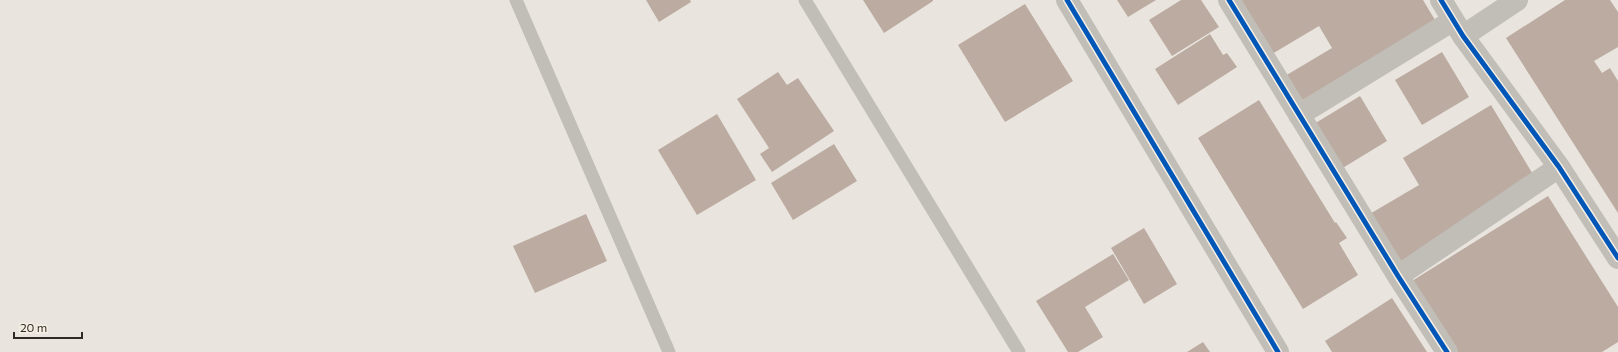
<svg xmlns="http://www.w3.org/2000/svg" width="1618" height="352" viewBox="0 0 1618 352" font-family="Commissioner,sans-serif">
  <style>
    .building { fill: #bbaba1 }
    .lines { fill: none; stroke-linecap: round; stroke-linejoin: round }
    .service { stroke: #c1bdb7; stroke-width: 13 }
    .minor { stroke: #c1bdb7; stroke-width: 22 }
    .tertiary { stroke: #c1bdb7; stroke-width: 22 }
    .cycleway-casing { stroke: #f6efe4; stroke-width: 8 }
    .cycleway { stroke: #0057b8; stroke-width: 5 }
  </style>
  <rect width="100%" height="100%" fill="#e9e5de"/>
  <!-- building -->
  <path class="building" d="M 646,0 L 690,0 L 691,2 L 659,22 Z
    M 863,0 L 933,0 L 933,1 L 884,33 Z
    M 1117,0 L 1156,0 L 1128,17 Z
    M 1181,0 L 1201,0 L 1219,27 L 1172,56 L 1149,20 Z
    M 1240,0 L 1423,0 L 1435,20 L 1301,101 L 1285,76 L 1332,48 L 1319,26 L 1272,54 Z
    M 1565,0 L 1610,0 L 1618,12 L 1618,47 L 1594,61 L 1602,73 L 1610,68 L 1618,81 L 1618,213 L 1506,38 Z
    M 1025,4 L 1073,81 L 1005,122 L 958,45 Z
    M 1210,34 L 1223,55 L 1227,53 L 1237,67 L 1178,105 L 1155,69 Z
    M 1442,52 L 1469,97 L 1422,125 L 1395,80 Z
    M 778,72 L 787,85 L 798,78 L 834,131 L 772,172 L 760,154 L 769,148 L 737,99 Z
    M 1360,96 L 1387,141 L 1341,169 L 1314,124 Z
    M 1259,100 L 1335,223 L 1336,222 L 1347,238 L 1339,243 L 1358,275 L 1303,309 L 1198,138 Z
    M 1491,105 L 1537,181 L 1398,265 L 1368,215 L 1419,185 L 1403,158 Z
    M 717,114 L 756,180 L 697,215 L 658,150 Z
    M 834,144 L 857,181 L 793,220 L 771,183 Z
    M 1548,196 L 1618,307 L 1618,342 L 1602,352 L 1457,352 L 1412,281 Z
    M 586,214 L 607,261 L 535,293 L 513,246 Z
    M 1144,228 L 1177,284 L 1144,304 L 1111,248 Z
    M 1113,254 L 1129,280 L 1085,307 L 1103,337 L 1078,352 L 1068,352 L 1036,301 Z
    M 1392,298 L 1427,352 L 1332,352 L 1325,341 Z
    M 1203,342 L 1210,352 L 1187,352 Z"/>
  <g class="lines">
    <!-- service -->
    <path class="service" d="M 516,0 L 669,352
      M 805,0 L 1019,352"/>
    <!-- minor -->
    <path class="minor" d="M 1229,0 L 1398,276 L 1447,352
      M 1441,0 L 1463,36 L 1559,167 L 1618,258
      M 1463,36 L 1517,0
      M 1299,115 L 1452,21
      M 1398,276 L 1559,167"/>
    <!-- tertiary -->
    <path class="tertiary" d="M 1067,0 L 1278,352"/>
    <defs>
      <path id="cycleway" d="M 1067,0 L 1278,352
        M 1229,0 L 1398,276 L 1447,352
        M 1441,0 L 1463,36 L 1559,167 L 1618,258"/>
    </defs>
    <!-- cycleway casing -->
    <use href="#cycleway" class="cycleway-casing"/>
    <!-- cycleway -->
    <use href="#cycleway" class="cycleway"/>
  </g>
  <!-- scale -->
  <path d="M14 332v6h68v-6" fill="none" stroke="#312b26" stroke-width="2"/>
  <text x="20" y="332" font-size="12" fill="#312b26" stroke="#f6efe4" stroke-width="3" paint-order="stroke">20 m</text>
</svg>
